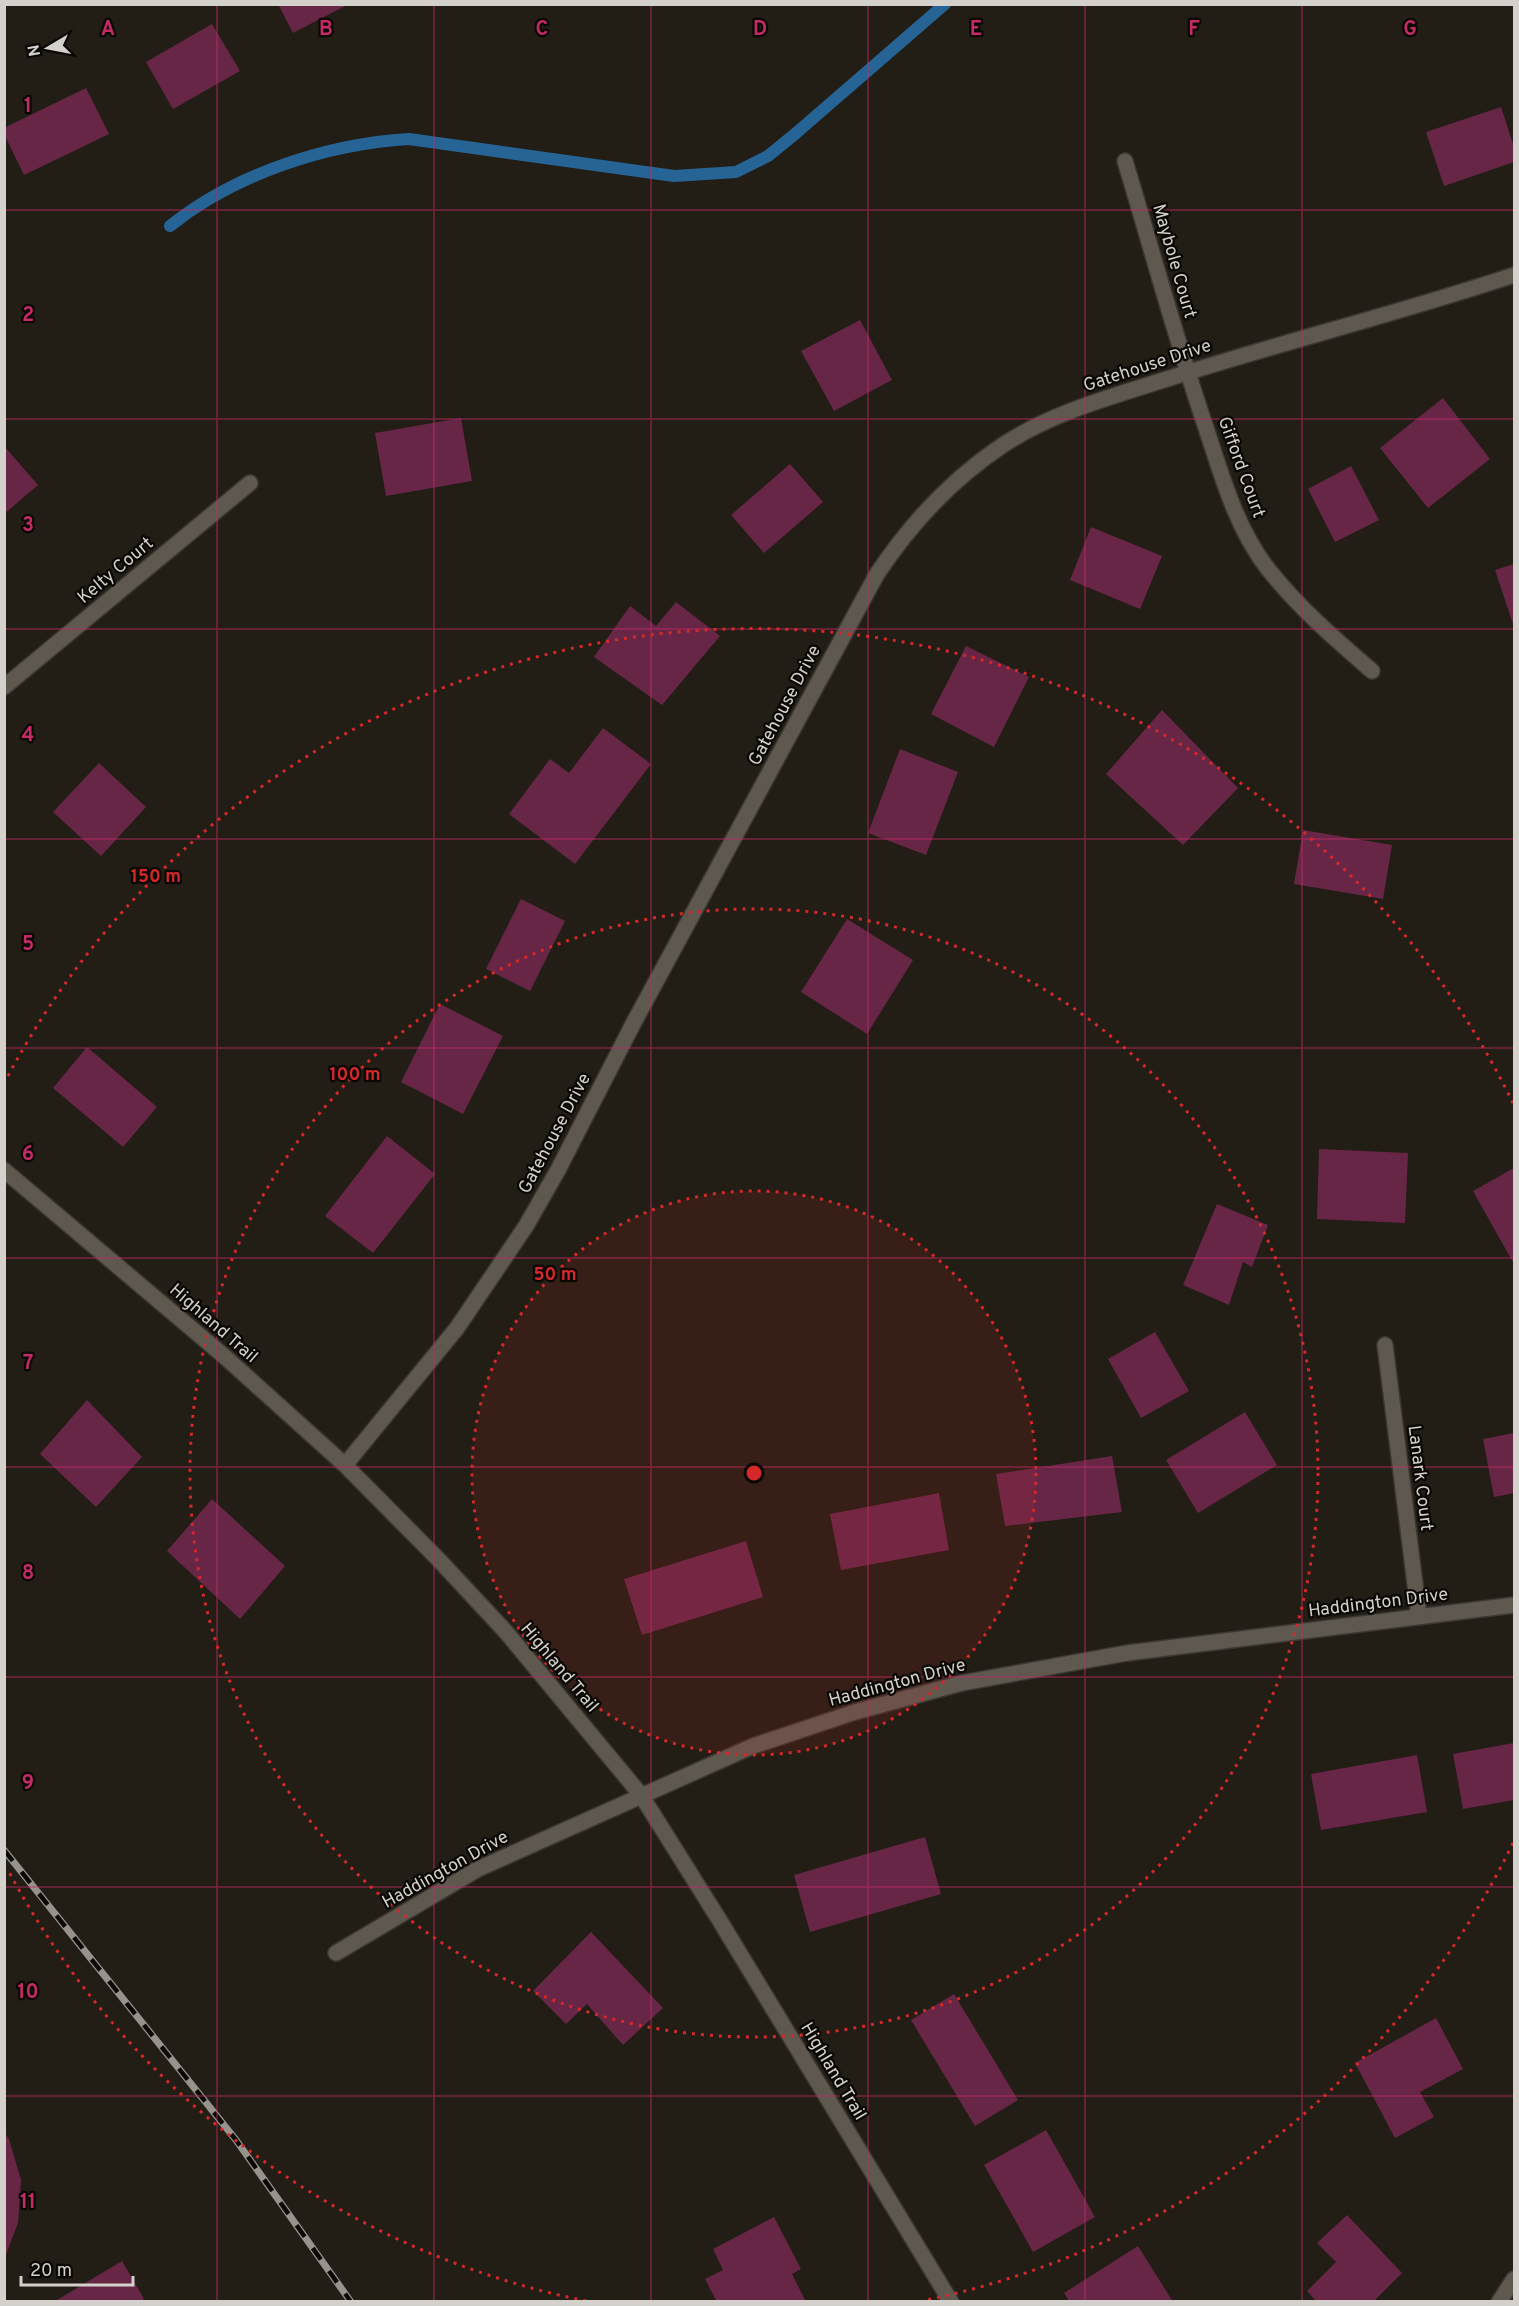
<svg xmlns="http://www.w3.org/2000/svg" width="1519" height="2306" viewBox="0 0 1519 2306" font-family="Overpass,sans-serif">
  <style>
    .lines { fill: none; stroke-linecap: round; stroke-linejoin: round }
    .stream { stroke: #266495; stroke-width: 12 }
    .building { fill: #682646 }
    .minor-casing { stroke: #3b3732; stroke-width: 18 }
    .minor { stroke: #5e584f; stroke-width: 15 }
    .rail-casing { stroke: #96928c; stroke-width: 7 }
    .rail { stroke: #0a0805; stroke-width: 4.5; stroke-dasharray: 14; stroke-linecap: butt }
    .grid { fill: none; stroke: #c42a66; stroke-width: 1.5; stroke-opacity: 0.55 }
    .ring { fill: none; stroke: #d62828; stroke-width: 3; stroke-dasharray: 3 6 }
    .labels { text-anchor: middle; stroke-width: 4.5; stroke-linejoin: round; paint-order: stroke }
    .street-label { font-size: 18px; fill: #d4d0cb; stroke: #0a0805 }
    .grid-label { font-size: 20px; text-anchor: middle; font-weight: bold; fill: #c42a66; stroke: #0a0805; stroke-width: 4.5; stroke-linejoin: round; paint-order: stroke }
    .centre { fill: #d62828; stroke: #0a0805; stroke-width: 3 }
    .ring-label { font-size: 18px; text-anchor: middle; font-weight: bold; fill: #d62828; stroke: #0a0805; stroke-width: 4.5; stroke-linejoin: round; paint-order: stroke }
  </style>
  <rect width="100%" height="100%" fill="#221d15"/>
  <g class="lines">
    <!-- stream -->
    <path class="stream" d="M 170,226 C 235,174 326,144 409,139 L 674,176 L 736,172 L 768,156 L 795,134 L 945,4"/>
  </g>
  <!-- building -->
  <path class="building" d="M 278,4 L 349,4 L 293,33 Z
    M 212,24 L 240,71 L 173,109 L 146,62 Z
    M 86,88 L 109,134 L 24,175 L 4,134 L 4,128 Z
    M 1501,107 L 1514,147 L 1514,162 L 1444,186 L 1426,132 Z
    M 860,320 L 892,380 L 834,411 L 801,351 Z
    M 1443,398 L 1490,459 L 1428,508 L 1380,448 Z
    M 461,418 L 472,481 L 386,496 L 375,433 Z
    M 4,446 L 38,485 L 4,514 Z
    M 790,464 L 823,502 L 764,553 L 731,515 Z
    M 1351,466 L 1379,520 L 1335,542 L 1308,489 Z
    M 1091,527 L 1162,556 L 1140,609 L 1070,580 Z
    M 1514,564 L 1514,627 L 1495,570 Z
    M 676,602 L 720,636 L 662,705 L 594,657 L 630,606 L 656,626 Z
    M 966,646 L 1029,677 L 994,747 L 931,714 Z
    M 1162,710 L 1238,788 L 1183,845 L 1106,774 Z
    M 603,728 L 651,764 L 575,864 L 509,814 L 550,759 L 569,773 Z
    M 900,749 L 958,772 L 926,855 L 868,833 Z
    M 99,763 L 146,807 L 101,856 L 53,812 Z
    M 1303,830 L 1392,845 L 1383,899 L 1294,884 Z
    M 521,899 L 565,921 L 530,991 L 486,969 Z
    M 847,919 L 913,960 L 867,1034 L 801,992 Z
    M 440,1004 L 503,1036 L 463,1114 L 401,1082 Z
    M 87,1047 L 157,1107 L 123,1147 L 53,1088 Z
    M 387,1136 L 435,1174 L 373,1253 L 325,1216 Z
    M 1319,1149 L 1408,1153 L 1405,1223 L 1317,1219 Z
    M 1514,1168 L 1514,1264 L 1473,1191 Z
    M 1217,1204 L 1268,1225 L 1252,1267 L 1243,1262 L 1229,1305 L 1183,1285 Z
    M 1155,1332 L 1189,1391 L 1141,1418 L 1108,1359 Z
    M 87,1400 L 142,1457 L 96,1507 L 40,1454 Z
    M 1245,1412 L 1277,1465 L 1198,1513 L 1166,1460 Z
    M 1514,1433 L 1514,1493 L 1494,1497 L 1483,1439 Z
    M 1112,1456 L 1122,1512 L 1005,1526 L 996,1474 Z
    M 939,1493 L 949,1550 L 841,1570 L 830,1514 Z
    M 212,1499 L 285,1566 L 240,1619 L 167,1551 Z
    M 746,1541 L 763,1597 L 642,1635 L 624,1579 Z
    M 1514,1743 L 1514,1800 L 1463,1809 L 1453,1754 Z
    M 1417,1755 L 1427,1812 L 1321,1830 L 1311,1774 Z
    M 925,1837 L 941,1894 L 810,1932 L 794,1875 Z
    M 591,1932 L 663,2008 L 623,2045 L 587,2004 L 566,2024 L 533,1991 Z
    M 954,1994 L 1018,2100 L 975,2126 L 911,2020 Z
    M 1436,2018 L 1463,2069 L 1420,2092 L 1434,2117 L 1395,2138 L 1355,2063 Z
    M 1046,2130 L 1095,2217 L 1033,2252 L 984,2165 Z
    M 4,2132 L 9,2139 L 21,2180 L 18,2223 L 5,2257 Z
    M 1347,2215 L 1402,2273 L 1373,2302 L 1317,2302 L 1307,2291 L 1336,2262 L 1317,2243 Z
    M 774,2217 L 801,2269 L 792,2274 L 806,2302 L 717,2302 L 705,2279 L 723,2270 L 713,2249 Z
    M 1138,2246 L 1173,2302 L 1070,2302 L 1064,2293 Z
    M 122,2261 L 144,2299 L 140,2302 L 58,2302 L 57,2300 Z"/>
  <g class="lines">
    <defs>
      <path id="minor" d="M 1125,161 C 1152,250 1176,340 1206,428 C 1222,476 1236,528 1268,569 C 1299,608 1335,639 1372,671
        M 4,687 L 250,483
        M 4,1170 L 224,1356 L 345,1465 L 439,1560 L 506,1632 L 641,1795 L 720,1921 L 951,2302
        M 1385,1345 L 1419,1616
        M 345,1465 L 457,1328 L 526,1226 L 558,1170 L 633,1024 L 877,574 C 911,523 952,479 1003,445 C 1053,412 1111,397 1167,379 C 1282,342 1400,313 1514,275
        M 336,1953 L 478,1869 L 753,1746 L 855,1712 L 962,1683 L 1127,1653 L 1514,1605
        M 1499,2302 L 1514,2279"/>
    </defs>
    <!-- minor casing -->
    <use href="#minor" class="minor-casing"/>
    <!-- minor -->
    <use href="#minor" class="minor"/>
    <defs>
      <path id="rail" d="M 4,1850 L 236,2140 L 351,2302"/>
    </defs>
    <!-- rail casing -->
    <use href="#rail" class="rail-casing"/>
    <!-- rail -->
    <use href="#rail" class="rail"/>
  </g>
  <!-- grid -->
  <path class="grid" d="M 217,4 L 217,2302M 434,4 L 434,2302M 651,4 L 651,2302M 868,4 L 868,2302M 1085,4 L 1085,2302M 1302,4 L 1302,2302M 4,210 L 1514,210M 4,419 L 1514,419M 4,629 L 1514,629M 4,839 L 1514,839M 4,1048 L 1514,1048M 4,1258 L 1514,1258M 4,1467 L 1514,1467M 4,1677 L 1514,1677M 4,1887 L 1514,1887M 4,2096 L 1514,2096"/>
  <!-- distance rings -->
  <circle cx="754" cy="1473" r="282" fill="#d62828" fill-opacity=".12"/>
  <g class="ring">
    <circle cx="754" cy="1473" r="282"/>
    <circle cx="754" cy="1473" r="564"/>
    <path d="M1513 1843A845 845 0 0 1 922 2301M586 2301A845 845 0 0 1 8 1870M8 1076A845 845 0 0 1 1513 1103"/>
  </g>
  <g class="labels">
    <!-- street labels -->
    <g class="street-label">
      <text transform="translate(1175 261) rotate(74)" y="6">Maybole Court</text>
      <text transform="translate(1147 365) rotate(-18)" y="6">Gatehouse Drive</text>
      <text transform="translate(1242 467) rotate(70)" y="6">Gifford Court</text>
      <text transform="translate(115 570) rotate(-40)" y="6">Kelty Court</text>
      <text transform="translate(784 705) rotate(-62)" y="6">Gatehouse Drive</text>
      <text transform="translate(554 1133) rotate(-62)" y="6">Gatehouse Drive</text>
      <text transform="translate(214 1323) rotate(41)" y="6">Highland Trail</text>
      <text transform="translate(1421 1478) rotate(83)" y="6">Lanark Court</text>
      <text transform="translate(1378 1602) rotate(-7)" y="6">Haddington Drive</text>
      <text transform="translate(560 1667) rotate(50)" y="6">Highland Trail</text>
      <text transform="translate(897 1682) rotate(-15)" y="6">Haddington Drive</text>
      <text transform="translate(445 1869) rotate(-29)" y="6">Haddington Drive</text>
      <text transform="translate(834 2071) rotate(59)" y="6">Highland Trail</text>
    </g>
  </g>
  <g class="grid-label">
    <text x="108" y="35">A</text>
    <text x="326" y="35">B</text>
    <text x="542" y="35">C</text>
    <text x="760" y="35">D</text>
    <text x="976" y="35">E</text>
    <text x="1194" y="35">F</text>
    <text x="1410" y="35">G</text>
    <text x="28" y="112">1</text>
    <text x="28" y="321">2</text>
    <text x="28" y="531">3</text>
    <text x="28" y="741">4</text>
    <text x="28" y="950">5</text>
    <text x="28" y="1160">6</text>
    <text x="28" y="1369">7</text>
    <text x="28" y="1579">8</text>
    <text x="28" y="1789">9</text>
    <text x="28" y="1998">10</text>
    <text x="28" y="2208">11</text>
  </g>
  <circle cx="754" cy="1473" r="9" class="centre"/>
  <g class="ring-label">
    <text x="156" y="882">150 m</text>
    <text x="355" y="1080">100 m</text>
    <text x="555" y="1280">50 m</text>
  </g>
  <!-- border -->
  <rect width="1519" height="2306" fill="none" stroke="#d4d0cb" stroke-width="12"/>
  <!-- north arrow -->
  <g transform="translate(48 48) rotate(260)" stroke="#0a0805" stroke-width="4.5" paint-order="stroke">
  <path d="M0-4.5L10 22L0 15L-10 22Z" fill="#d4d0cb"/>
  <text y="-9" font-size="16" font-weight="bold" text-anchor="middle" fill="#d4d0cb">N</text>
  </g>
  <!-- scale -->
  <path d="M21 2276v9h112v-9" fill="none" stroke="#d4d0cb" stroke-width="3"/>
  <text x="30" y="2276" font-size="18" fill="#d4d0cb" stroke="#0a0805" stroke-width="4.5" paint-order="stroke">20 m</text>
</svg>
